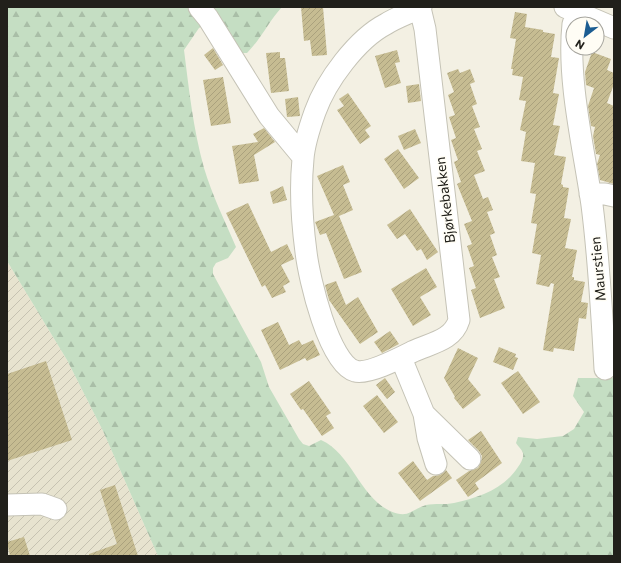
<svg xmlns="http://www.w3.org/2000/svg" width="621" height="563" viewBox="0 0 621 563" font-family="Commissioner,sans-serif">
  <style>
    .industrial { fill: url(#industrial-furrows) }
    .forest { fill: url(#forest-firs) }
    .building { fill: url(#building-hatch) }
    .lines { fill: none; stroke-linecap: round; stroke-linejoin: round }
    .minor-casing { stroke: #c5c3b6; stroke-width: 23 }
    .minor { stroke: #fff; stroke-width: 21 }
    .labels { text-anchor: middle; stroke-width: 3; stroke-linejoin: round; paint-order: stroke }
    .street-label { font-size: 14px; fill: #21201b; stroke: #fffdf5 }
  </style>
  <defs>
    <pattern id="industrial-furrows" width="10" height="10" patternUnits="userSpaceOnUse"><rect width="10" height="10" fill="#e7e3cf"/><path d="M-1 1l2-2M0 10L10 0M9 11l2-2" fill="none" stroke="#c6c2b1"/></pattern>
    <pattern id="forest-firs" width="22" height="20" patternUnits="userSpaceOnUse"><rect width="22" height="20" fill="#c5dec3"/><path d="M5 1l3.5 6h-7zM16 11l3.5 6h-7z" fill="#a9bea7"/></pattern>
    <pattern id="building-hatch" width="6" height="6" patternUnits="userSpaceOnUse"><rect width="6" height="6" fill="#c6bc92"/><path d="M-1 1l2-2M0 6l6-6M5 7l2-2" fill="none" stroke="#aaa17d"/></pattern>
  </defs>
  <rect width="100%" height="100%" fill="#f3f0e3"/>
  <!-- industrial -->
  <path class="industrial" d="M 7,261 L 67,360 L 103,431 L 158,556 L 7,556 Z"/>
  <!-- forest -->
  <path class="forest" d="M 7,7 L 282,7 C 269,21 261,39 247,53 L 241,53 L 205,25 L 199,28 L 184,50 C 189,89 193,129 204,168 C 212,195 225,221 236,247 L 228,258 L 216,263 L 213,268 L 213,274 L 261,362 L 269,387 L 299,439 L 303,444 L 309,446 L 321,440 C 352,454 359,496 390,511 C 409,519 410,510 426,505 C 435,503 445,505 454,503 C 478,498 504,489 518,467 C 521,463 524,458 523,453 C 522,450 518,446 516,443 L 518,437 L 537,439 L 563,436 L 574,429 L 584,412 L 573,396 L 578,378 L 614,378 L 614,556 L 158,556 L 103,431 L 67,360 L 7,261 Z"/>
  <!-- building -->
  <path class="building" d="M 301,7 L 323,7 L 327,55 L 312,56 L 310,40 L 304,41 Z
    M 515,12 L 527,14 L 525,27 L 543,30 L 543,32 L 555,34 L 551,57 L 559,58 L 553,93 L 559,94 L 553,125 L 560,126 L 554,155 L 566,157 L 561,184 L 563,185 L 563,187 L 569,188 L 564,218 L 571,219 L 565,248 L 577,250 L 572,277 L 574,277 L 574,280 L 585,282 L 581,302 L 588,303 L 586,319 L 579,318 L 574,351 L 554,348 L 553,352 L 543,350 L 554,284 L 551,283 L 549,287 L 536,284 L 541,255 L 532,253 L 537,224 L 531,223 L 536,194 L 530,193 L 535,163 L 521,161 L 526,132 L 520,130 L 526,101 L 519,100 L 523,77 L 512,75 L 513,69 L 511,69 L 516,39 L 510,38 Z
    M 213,48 L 223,65 L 215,70 L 204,55 Z
    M 397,50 L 400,62 L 395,63 L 401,83 L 385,88 L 375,56 Z
    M 280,52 L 280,58 L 285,58 L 289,91 L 271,93 L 266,53 Z
    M 592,52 L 611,59 L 607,70 L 614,73 L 614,84 L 607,103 L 614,106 L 614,184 L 600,180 L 597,164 L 600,155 L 596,154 L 593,136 L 595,127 L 591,126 L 588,106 L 594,88 L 586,85 L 585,72 Z
    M 458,69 L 460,73 L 470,69 L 475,82 L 470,84 L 477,104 L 472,106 L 480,127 L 474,129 L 482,149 L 477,151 L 485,171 L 474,175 L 483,199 L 488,197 L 493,210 L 487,212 L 495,233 L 490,235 L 497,255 L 492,257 L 500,277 L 494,279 L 505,308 L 480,318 L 471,290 L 476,288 L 469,268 L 474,266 L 467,246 L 472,244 L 464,224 L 472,221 L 457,184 L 461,182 L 454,162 L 458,160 L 451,140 L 456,138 L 449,117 L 455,115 L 448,95 L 454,92 L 447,73 Z
    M 223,77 L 231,123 L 211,126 L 203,80 Z
    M 419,84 L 421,101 L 408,103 L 406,86 Z
    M 348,93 L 371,126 L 365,130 L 370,137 L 360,144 L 337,110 L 344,106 L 339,99 Z
    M 298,97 L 300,116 L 287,117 L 285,99 Z
    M 264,128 L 275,142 L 254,155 L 259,181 L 239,184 L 232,146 L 258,142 L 253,134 Z
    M 415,129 L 421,143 L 404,150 L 398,136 Z
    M 398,149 L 419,178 L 404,189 L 384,159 Z
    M 343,165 L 350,182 L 343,185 L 353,210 L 339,216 L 362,272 L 344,279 L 326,233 L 320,235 L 315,222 L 334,215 L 317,176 Z
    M 283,186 L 287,200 L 273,204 L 270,192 Z
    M 248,203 L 271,252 L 287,244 L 294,259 L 281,265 L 290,282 L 283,286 L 286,292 L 272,298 L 265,285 L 262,287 L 226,213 Z
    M 410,209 L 438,252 L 427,260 L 421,249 L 417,251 L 405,234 L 397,239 L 387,225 Z
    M 426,268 L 437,287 L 420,297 L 431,315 L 413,326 L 391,289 Z
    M 336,281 L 346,305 L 358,297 L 378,332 L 360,344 L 329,300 L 325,285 Z
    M 278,322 L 289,345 L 299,340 L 302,345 L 313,340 L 320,355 L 307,361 L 305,358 L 280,370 L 261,330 Z
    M 390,331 L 399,344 L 382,353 L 374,342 Z
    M 499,347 L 516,354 L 515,357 L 518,358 L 513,370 L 493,362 Z
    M 458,348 L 478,358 L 468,379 L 481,395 L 463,409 L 454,398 L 455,397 L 444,378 Z
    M 46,361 L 72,440 L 7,461 L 7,374 Z
    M 518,371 L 540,402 L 523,414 L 501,383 Z
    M 385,378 L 395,392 L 387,399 L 376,385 Z
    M 309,381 L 331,413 L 326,416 L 334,428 L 322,436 L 303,409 L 301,410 L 290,394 Z
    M 377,395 L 398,422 L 384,433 L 363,406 Z
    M 481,431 L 502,463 L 475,483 L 479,489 L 468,497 L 456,480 L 469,471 L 478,468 L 481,462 L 482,456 L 479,451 L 468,440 Z
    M 413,461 L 427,480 L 433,476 L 440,475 L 446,470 L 452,478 L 420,501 L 398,473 Z
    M 115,485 L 138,556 L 89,556 L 89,554 L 117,544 L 100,490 Z
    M 24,537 L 30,556 L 10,556 L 7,542 Z"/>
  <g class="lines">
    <defs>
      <path id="minor" d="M 199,7 L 208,18 L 269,116 L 303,157
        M 565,7 L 614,28
        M 420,8 L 425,29 L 459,320 C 453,340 432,343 414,351 C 402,357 368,375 355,371 C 329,364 309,278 306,252 C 302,222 300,189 303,159 C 304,144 310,126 315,112 C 326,81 357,39 386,24 C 397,17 410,13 421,7
        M 573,24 C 567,80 584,149 592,205 C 599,259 602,314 605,369
        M 590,194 L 605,194 L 614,196
        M 401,358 L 424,414 L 428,438 L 436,464
        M 424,414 L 470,459
        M 7,505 L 42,504 L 56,509"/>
    </defs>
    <!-- minor casing -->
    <use href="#minor" class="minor-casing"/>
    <!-- minor -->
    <use href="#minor" class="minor"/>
  </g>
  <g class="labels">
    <!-- street labels -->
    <g class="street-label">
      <text transform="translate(445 200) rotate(-97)" y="5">Bjørkebakken</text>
      <text transform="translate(598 269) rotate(-95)" y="5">Maurstien</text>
    </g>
  </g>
  <!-- border -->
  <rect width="621" height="563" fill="none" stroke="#21201b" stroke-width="16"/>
  <!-- north arrow -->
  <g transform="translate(585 36) rotate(211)"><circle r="19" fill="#fffdf5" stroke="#a6a59e"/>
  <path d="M0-3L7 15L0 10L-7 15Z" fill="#1c5d92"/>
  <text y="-6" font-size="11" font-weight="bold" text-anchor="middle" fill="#21201b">N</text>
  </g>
</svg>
